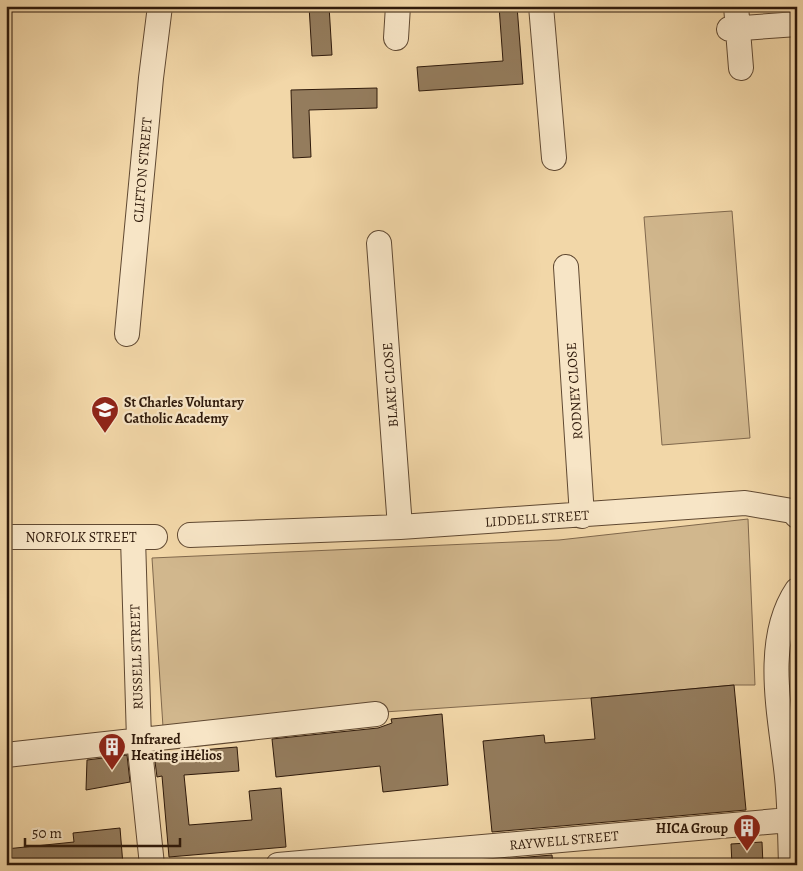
<svg xmlns="http://www.w3.org/2000/svg" width="803" height="871" viewBox="0 0 803 871" font-family="Alegreya,serif">
  <style>
    .green { fill: #d1b78d; stroke: #80684c }
    .building { fill: #947c5d; stroke: #2f1a0b }
    .lines { fill: none; stroke-linecap: round; stroke-linejoin: round }
    .street-casing { stroke: #604932; stroke-width: 26 }
    .street { stroke: #f7e5c6; stroke-width: 24 }
    .labels { text-anchor: middle; stroke-width: 4.5; stroke-linejoin: round; paint-order: stroke }
    .street-label { font-size: 14px; fill: #2f1a0b; stroke: #f7e5c6 }
    .poi-label { font-size: 14px; font-weight: bold; fill: #2f1a0b; stroke: #f7e5c6; text-anchor: start }
  </style>
  <rect width="100%" height="100%" fill="#f2d7a8"/>
  <filter id="stains"><feTurbulence type="fractalNoise" baseFrequency=".004" numOctaves="4"/><feColorMatrix values="0 0 0 0 .2 0 0 0 0 .09 0 0 0 0 .02 0 0 0 .5 -.17"/></filter>
  <radialGradient id="worn" r=".72"><stop offset=".6" stop-color="#630" stop-opacity="0"/><stop offset="1" stop-color="#630" stop-opacity=".3"/></radialGradient>
  <!-- green -->
  <path class="green" d="M 732,211 L 750,438 L 662,445 L 644,217 Z
    M 748,519 L 755,685 L 734,685 L 591,698 L 163,727 L 152,558 L 559,540 Z"/>
  <!-- building -->
  <path class="building" d="M 309,6 L 329,6 L 332,55 L 312,56 Z
    M 499,6 L 517,6 L 523,84 L 419,91 L 417,67 L 503,61 Z
    M 377,88 L 377,108 L 309,110 L 311,157 L 293,158 L 291,90 Z
    M 734,685 L 746,810 L 492,832 L 483,741 L 544,735 L 545,743 L 595,739 L 591,698 Z
    M 442,714 L 448,785 L 383,792 L 380,766 L 276,777 L 272,739 L 378,728 L 392,723 L 391,719 Z
    M 237,747 L 239,771 L 184,775 L 189,825 L 252,820 L 249,791 L 281,788 L 286,847 L 169,857 L 162,776 L 157,777 L 154,754 Z
    M 127,755 L 130,782 L 86,790 L 87,760 Z
    M 120,828 L 123,865 L 6,865 L 6,849 L 74,842 L 73,833 Z
    M 762,842 L 763,865 L 732,865 L 731,844 Z
    M 552,855 L 553,865 L 495,865 L 494,860 Z"/>
  <g class="lines">
    <defs>
      <path id="street" d="M 541,6 L 554,158
        M 736,6 L 741,68
        M 729,29 L 797,24
        M 396,38 L 398,6
        M 379,243 L 400,527
        M 566,267 L 582,516
        M 127,334 L 151,78 L 160,6
        M 190,535 L 400,527 L 745,503 L 792,511 L 797,516
        M 6,537 L 155,537
        M 133,538 L 139,740 L 152,865
        M 6,755 L 376,714
        M 278,865 L 789,820
        M 791,865 C 790,835 790,806 787,777 C 781,718 762,642 797,590"/>
    </defs>
    <!-- street casing -->
    <use href="#street" class="street-casing"/>
    <!-- street -->
    <use href="#street" class="street"/>
  </g>
  <!-- icons -->
  <defs>
    <symbol id="school-pin" viewBox="-11 -11 22 30"><path d="M0 17L-7.5 6A9.5 9.5 0 1 1 7.5 6Z" fill="#8f2418" stroke="#f7e5c6"/><path d="M0-5L7-2L0 1L-7-2ZM-4 1L0 2.5L4 1V4Q0 6-4 4Z" fill="#fff"/></symbol>
    <symbol id="building-pin" viewBox="-11 -11 22 30"><path d="M0 17L-7.5 6A9.5 9.5 0 1 1 7.5 6Z" fill="#8f2418" stroke="#f7e5c6"/><path d="M-4-6H4V6H1V3H-1V6H-4ZM-2.5-4.3h1.7v1.8h-1.7ZM.8-4.3h1.7v1.8H.8ZM-2.5-1h1.7V.8h-1.7ZM.8-1h1.7V.8H.8Z" fill="#fff"/></symbol>
  </defs>
  <g fill-rule="evenodd">
    <use href="#school-pin" x="89" y="394" width="32" height="43"/>
    <use href="#building-pin" x="96" y="731" width="32" height="43"/>
    <use href="#building-pin" x="731" y="812" width="32" height="43"/>
  </g>
  <g class="labels">
    <!-- street labels -->
    <g class="street-label">
      <text transform="translate(142 170) rotate(-85)" y="5">CLIFTON STREET</text>
      <text transform="translate(390 385) rotate(-94)" y="5">BLAKE CLOSE</text>
      <text transform="translate(574 391) rotate(-94)" y="5">RODNEY CLOSE</text>
      <text transform="translate(537 518) rotate(-4)" y="5">LIDDELL STREET</text>
      <text x="81" y="542">NORFOLK STREET</text>
      <text transform="translate(136 657) rotate(-92)" y="5">RUSSELL STREET</text>
      <text transform="translate(564 840) rotate(-5)" y="5">RAYWELL STREET</text>
    </g>
    <!-- poi labels -->
    <g class="poi-label">
      <text x="124" y="407">St Charles Voluntary<tspan x="124" dy="16">Catholic Academy</tspan></text>
      <text x="131" y="744">Infrared<tspan x="131" dy="16">Heating iHelios</tspan></text>
      <text x="728" y="833" text-anchor="end">HICA Group</text>
    </g>
  </g>
  <!-- margin -->
  <rect width="803" height="871" fill="none" stroke="#f2d7a8" stroke-width="25"/>
  <rect x="8" y="8" width="788" height="856" fill="none" stroke="#2f1a0b" stroke-width="2.5"/>
  <rect x="12" y="12" width="778" height="846" fill="none" stroke="#2f1a0b"/>
  <!-- scale -->
  <path d="M25 838v8h155v-8" fill="none" stroke="#2f1a0b" stroke-width="2.5"/>
  <text x="32" y="838" font-size="15" fill="#2f1a0b" stroke="#f7e5c6" stroke-width="4" paint-order="stroke">50 m</text>
  <rect width="100%" height="100%" filter="url(#stains)"/>
  <rect width="100%" height="100%" fill="url(#worn)"/>
</svg>
